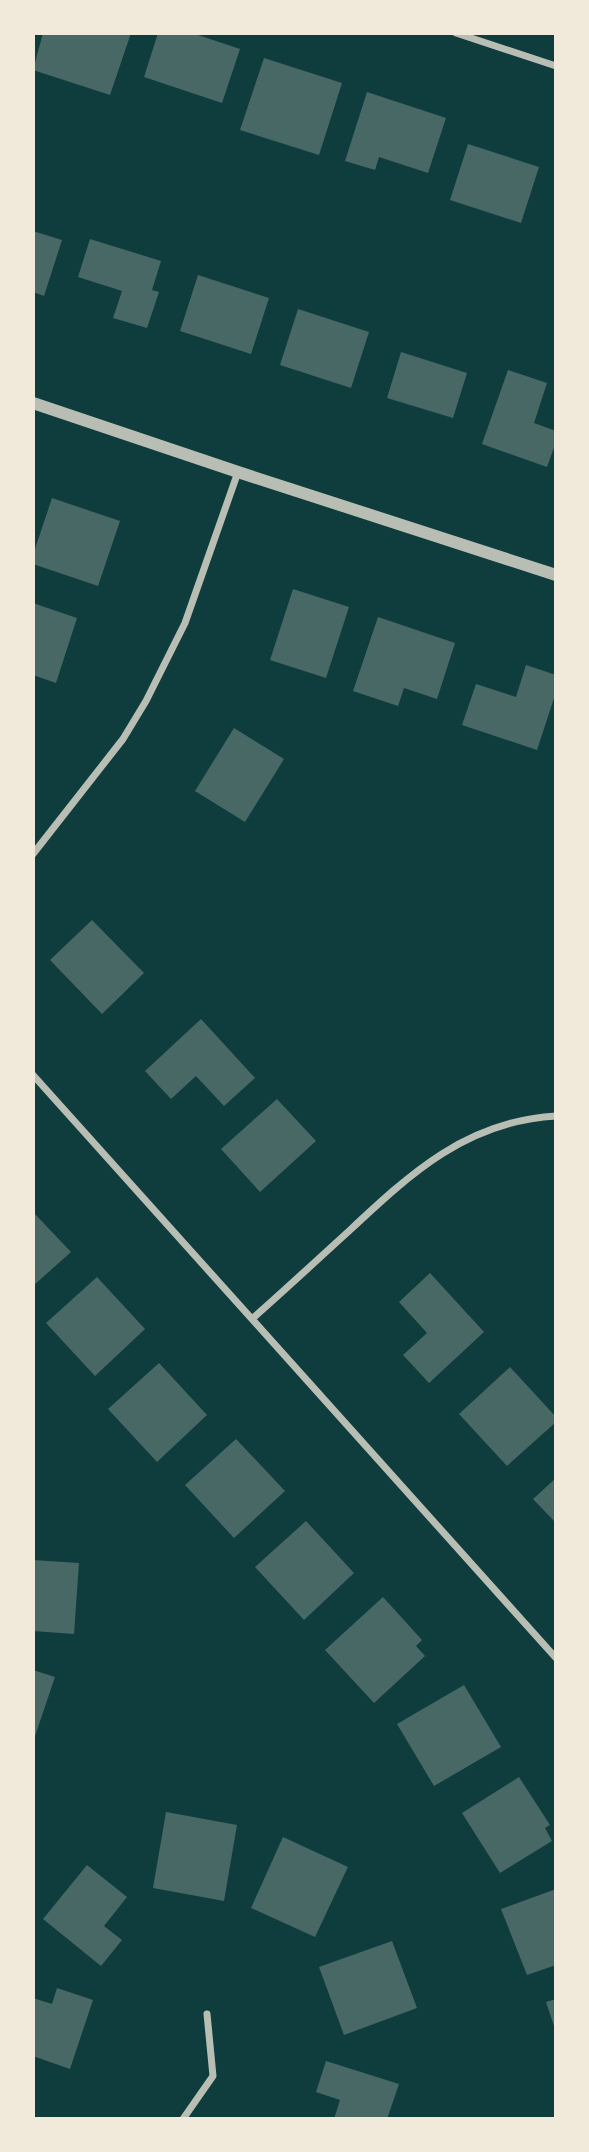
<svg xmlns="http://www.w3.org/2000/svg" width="589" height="2152" viewBox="0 0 589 2152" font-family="Ubuntu,sans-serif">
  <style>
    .building { fill: #486865 }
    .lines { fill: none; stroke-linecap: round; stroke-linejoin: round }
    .minor { stroke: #b8beb3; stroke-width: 7 }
    .tertiary { stroke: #b8beb3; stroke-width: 12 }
  </style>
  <rect width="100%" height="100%" fill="#0f3d3e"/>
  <!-- building -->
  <path class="building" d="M 43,33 L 131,33 L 110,95 L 33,70 Z
    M 158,33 L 192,33 L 240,49 L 222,103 L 144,77 Z
    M 264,58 L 342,83 L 319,155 L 240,130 Z
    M 367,92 L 446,118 L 428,173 L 379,157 L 375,170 L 345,161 Z
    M 468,144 L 539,167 L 521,223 L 450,200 Z
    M 33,231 L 62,240 L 44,296 L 33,292 Z
    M 90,239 L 161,261 L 152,290 L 159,292 L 147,328 L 113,318 L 122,291 L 78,277 Z
    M 198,275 L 269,298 L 251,354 L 180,331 Z
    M 298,309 L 369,332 L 351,388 L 280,365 Z
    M 401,352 L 467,373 L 453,418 L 387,398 Z
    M 508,370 L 547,383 L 534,423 L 556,431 L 556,442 L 547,467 L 482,444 Z
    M 52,498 L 120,521 L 98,586 L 33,564 L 33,555 Z
    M 293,589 L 349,607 L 326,678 L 270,660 Z
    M 33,603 L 77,618 L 56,683 L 33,675 Z
    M 378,617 L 455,643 L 437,699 L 404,688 L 398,706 L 353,691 Z
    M 526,665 L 556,675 L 556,692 L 537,750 L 462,725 L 476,684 L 516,697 Z
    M 234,728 L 284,759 L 245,822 L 195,791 Z
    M 92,920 L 144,973 L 102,1014 L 50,960 Z
    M 201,1019 L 255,1078 L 224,1106 L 196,1076 L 171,1099 L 145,1071 Z
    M 277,1099 L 316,1141 L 260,1192 L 221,1149 Z
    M 33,1212 L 71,1252 L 33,1286 Z
    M 430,1273 L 484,1332 L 429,1383 L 403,1355 L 427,1333 L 399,1302 Z
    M 97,1277 L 145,1329 L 95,1376 L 46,1323 Z
    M 159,1363 L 207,1415 L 157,1462 L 108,1409 Z
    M 510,1367 L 556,1417 L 556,1422 L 507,1466 L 459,1414 Z
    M 236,1439 L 285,1491 L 234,1538 L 185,1485 Z
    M 556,1478 L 556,1523 L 533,1499 Z
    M 306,1521 L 354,1573 L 304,1620 L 255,1567 Z
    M 33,1560 L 79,1563 L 74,1634 L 33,1631 Z
    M 383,1597 L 422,1640 L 416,1646 L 425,1656 L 374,1703 L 325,1650 Z
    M 33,1670 L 55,1677 L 34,1739 L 33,1739 Z
    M 464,1685 L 501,1747 L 434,1786 L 397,1724 Z
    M 519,1777 L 550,1825 L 545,1828 L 552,1841 L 500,1873 L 462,1813 Z
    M 166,1812 L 237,1825 L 224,1901 L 153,1888 Z
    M 283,1837 L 348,1867 L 315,1937 L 251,1908 Z
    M 87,1865 L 127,1897 L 104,1926 L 122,1940 L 101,1966 L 43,1919 Z
    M 556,1889 L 556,1965 L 527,1975 L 501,1909 Z
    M 392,1941 L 417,2008 L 344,2035 L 319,1967 Z
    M 57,1988 L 93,2000 L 70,2069 L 33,2056 L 33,1998 L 52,2004 Z
    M 556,1999 L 556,2029 L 555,2029 L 546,2002 Z
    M 326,2061 L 399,2084 L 387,2119 L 334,2119 L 340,2100 L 316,2092 Z"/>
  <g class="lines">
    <!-- minor -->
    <path class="minor" d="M 456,33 L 556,66
      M 33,854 L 123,739 L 146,701 L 185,623 L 238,472
      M 33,1075 L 556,1658
      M 253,1318 C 286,1289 317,1260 349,1231 C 411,1173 467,1121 556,1116
      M 183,2119 L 213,2076 L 207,2014"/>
    <!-- tertiary -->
    <path class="tertiary" d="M 33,403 L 238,472 L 556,575"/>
  </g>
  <!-- border -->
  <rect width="589" height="2152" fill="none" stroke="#f1e9da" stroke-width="70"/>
</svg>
